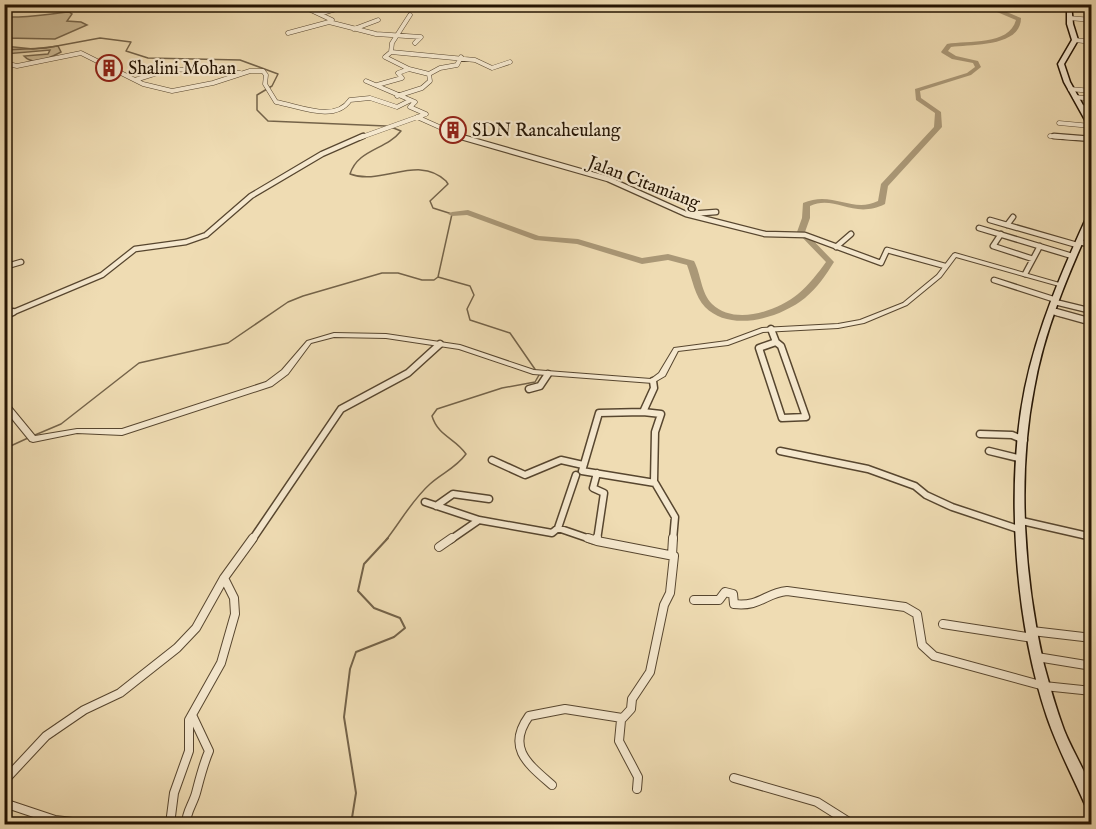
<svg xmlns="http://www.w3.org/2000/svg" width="1096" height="829" viewBox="0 0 1096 829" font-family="'IM FELL English',serif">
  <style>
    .green { fill: #ccba95; stroke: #78674c; stroke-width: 1.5 }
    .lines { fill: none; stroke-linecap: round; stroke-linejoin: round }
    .stream-far1 { stroke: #746349; stroke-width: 1.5 }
    .stream { stroke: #746349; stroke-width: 2 }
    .river { fill: #aa9877; fill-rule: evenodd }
    .minor-far3-casing { stroke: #57462f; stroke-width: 5 }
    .minor-far2-casing { stroke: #57462f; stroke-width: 7 }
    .minor-far1-casing { stroke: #57462f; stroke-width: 9 }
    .minor-casing { stroke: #57462f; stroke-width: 10 }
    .tertiary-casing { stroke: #57462f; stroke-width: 2 }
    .secondary-casing { stroke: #241403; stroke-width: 3 }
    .minor-far3 { stroke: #f5e8ce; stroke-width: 4 }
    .minor-far2 { stroke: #f5e8ce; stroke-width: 4.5 }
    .minor-far1 { stroke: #f5e8ce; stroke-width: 6 }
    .minor { stroke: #f5e8ce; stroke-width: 8 }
    .tertiary { fill: #f5e8ce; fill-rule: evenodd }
    .secondary { fill: #f5e8ce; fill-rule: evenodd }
    .labels { text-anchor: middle; stroke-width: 4.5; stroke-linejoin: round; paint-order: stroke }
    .far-poi-label { font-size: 18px; fill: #241403; stroke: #f5e8ce; text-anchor: start }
    .far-street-label { font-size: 18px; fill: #241403; stroke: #f5e8ce }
  </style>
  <rect width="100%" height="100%" fill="#efdcb3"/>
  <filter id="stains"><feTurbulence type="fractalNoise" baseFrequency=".00333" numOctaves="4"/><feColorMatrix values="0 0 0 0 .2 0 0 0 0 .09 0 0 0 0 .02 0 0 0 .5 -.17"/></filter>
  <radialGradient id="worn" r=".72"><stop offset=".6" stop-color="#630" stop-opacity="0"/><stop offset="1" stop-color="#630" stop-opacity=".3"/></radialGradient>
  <!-- green -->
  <path class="green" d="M 69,12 L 72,14 L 67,21 L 81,22 L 87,25 L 55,39 L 5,38 L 5,17 C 27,18 47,14 69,12 Z
    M 4,46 L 33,49 L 58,46 L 61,52 C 51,57 34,67 24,56 L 48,54 L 50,50 L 5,54 Z"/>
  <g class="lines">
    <!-- stream-far1 -->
    <path class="stream-far1" d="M 4,50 L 46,48 L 100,38 L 131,42 L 126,51 L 148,58 L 240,60 L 278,74 L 272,86 L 257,95 L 257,110 L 268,121 L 386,126
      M 35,435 L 61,424 L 139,363 L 228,343 L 288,302 L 303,296 L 382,273 L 398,273 L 422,280 L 434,280 L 438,277
      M 4,449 L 28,438
      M 386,540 C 401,521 412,500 430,484 C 442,473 456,468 466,454 C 455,438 438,436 432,416 L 437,409 L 502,388 L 535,382 L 539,375 L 510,333 L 470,320 L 467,309 L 474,295 L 470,286 L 438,277 L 452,214 L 433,208 L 430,201 L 448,184 L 446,181 C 418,154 382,186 350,174 C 358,149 386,150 401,131 L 391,127"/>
    <!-- stream -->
    <path class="stream" d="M 351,824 L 356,793 L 344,717 L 350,669 L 356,652 L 394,637 L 405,628 L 400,618 L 374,608 L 358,591 L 364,564 L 388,538"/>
    <!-- river -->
    <path class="river" d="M 996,4 L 1002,4 L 1002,10 L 1021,18 C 1021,47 972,44 951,47 L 948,51 L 956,56 L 978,61 L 981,67 L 971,75 L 920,91 L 921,98 L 941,112 L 942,127 L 888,186 L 885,204 C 853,220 835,194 810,206 L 810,218 L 805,232 L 834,262 C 826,275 817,288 805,298 C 780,318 731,333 705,307 C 695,297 692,278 687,265 L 668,260 L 642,264 L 577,244 L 535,240 L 467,215 L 452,216 L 448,214 L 452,212 L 468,210 L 539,236 L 578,239 L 642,258 L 668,254 L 694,261 C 701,274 701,293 712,304 C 735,326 777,311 798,294 C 809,285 818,273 826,262 L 797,232 L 802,218 L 803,203 C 833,190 852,214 878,201 L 881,184 L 934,127 L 935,113 L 916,100 L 915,89 L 967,73 L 975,67 L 973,63 L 952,59 L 942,53 L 941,52 L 947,44 C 968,40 1009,46 1016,20 L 997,12 Z"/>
    <defs>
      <path id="minor-far3" d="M 298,4 L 332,20 L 329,22 L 376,34 L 421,37 L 415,43
        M 1077,4 L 1092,6
        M 322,13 L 354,4
        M 1069,18 L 1092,20
        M 354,29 L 378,20
        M 288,33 L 329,22
        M 1075,40 L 1092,42
        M 391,52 L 475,60 L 492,68 L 510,62
        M 4,63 L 17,66 L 81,53 L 143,84 L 172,91 L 213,83 L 250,71 L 263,71 L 266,75 L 265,84 L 276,102 C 299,106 335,123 350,100 L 370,98 L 397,107 L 409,101
        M 409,69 L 385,57 L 391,52 L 392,43 L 410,15
        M 135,80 L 170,69 L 240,73
        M 377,85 L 402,78 L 398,73 L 409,69 L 429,74 L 440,68 L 457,65 L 461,57
        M 1070,89 L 1092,91
        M 397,96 L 422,88 L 430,81 L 429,74
        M 1075,97 L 1092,99
        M 1081,107 L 1092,109
        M 417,117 L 464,138
        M 1059,123 L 1091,126
        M 1050,136 L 1075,138
        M 359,138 L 426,114 L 410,107 L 415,102 L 366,81"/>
      <path id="minor-far2" d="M 458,136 L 608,179 L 686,214 L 765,234 L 805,235 L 881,263 L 887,250 L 945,266
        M 1054,136 L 1092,139
        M 689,214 L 716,212
        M 990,220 L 1077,245
        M 1007,225 L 1013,217
        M 979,228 L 1072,256
        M 1001,234 L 993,246 L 1033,259
        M 1079,242 L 1092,245
        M 836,247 L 851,234
        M 4,267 L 21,262
        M 1025,274 L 1040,246
        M 994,280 L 1056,300
        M 1055,302 L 1092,311
        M 1051,311 L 1061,314
        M 9,314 L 102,275 L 135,249 L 186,242 L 206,235 L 251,196 L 322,154 L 363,136"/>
      <path id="minor-far1" d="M 1056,312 L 1092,322
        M 4,316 L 13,312
        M 771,329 L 776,342
        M 776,342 L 781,346 L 806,417 L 782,418 L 759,348 Z
        M 653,381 L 654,388 L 643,412 L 599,413 L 582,471 L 655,483 L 675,517 L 673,540
        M 529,389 L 540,386 L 548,374
        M 643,412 L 661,414 L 655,432 L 654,481
        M 980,434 L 1012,435 L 1024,440
        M 780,451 L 868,469 L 915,486 L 926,495 L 952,507 L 1021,530
        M 989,451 L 1022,459
        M 492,460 L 525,475 L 561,460 L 583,465
        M 597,473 L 593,488 L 604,493 L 597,540
        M 576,475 L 558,528 L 593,540
        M 425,502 L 479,520
        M 436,506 L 453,494 L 489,499
        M 1022,521 L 1092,537
        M 252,540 L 341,409 L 408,373 L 440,344
        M 450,540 L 479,520 L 552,533 L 558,528"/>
      <path id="minor" d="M 588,538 L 597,541
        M 597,538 L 597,541 L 674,556 L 670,593 L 664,605 L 650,672 L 632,699 L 631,709 L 621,720 L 619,741 L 638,777 L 637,789
        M 439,547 L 452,538
        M 672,555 L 673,538
        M 694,600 L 719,600 L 725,592 L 733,594 L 734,604 C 761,607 765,593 787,591 L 905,607 L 917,614 L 922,645 L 934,656 L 1044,686 L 1092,691
        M 943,624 L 1033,638
        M 1032,631 L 1092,638
        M 1037,657 L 1092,666
        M 734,778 L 817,802 L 852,824
        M 4,781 L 46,736 L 84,710 L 120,693 L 177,648 L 196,628 L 224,578 L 253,538
        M 552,785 C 528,764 506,748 529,716 L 565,709 L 622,718
        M 4,803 L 55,820 L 90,824
        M 170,824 L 174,793 L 189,751 L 189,720 L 221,663 L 235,614 L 234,598 L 224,578
        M 186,824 C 186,812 193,804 196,793 C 200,778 203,765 209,751 L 192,715"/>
      <path id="tertiary" d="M 955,253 L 1063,284 L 1064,285 L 1063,286 L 1059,286 L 956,257 L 941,277 L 907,305 L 864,323 L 838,328 L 763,332 L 728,345 L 678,351 L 665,376 L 653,383 L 533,374 L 459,349 L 386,338 L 334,337 L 311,343 L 288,374 L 272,386 L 122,435 L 77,433 L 33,442 L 30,441 L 4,409 L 4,402 L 7,402 L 35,436 L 77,429 L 122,429 L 266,382 L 282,370 L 307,341 L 334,333 L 386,334 L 460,345 L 534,370 L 651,379 L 659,373 L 674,348 L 727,341 L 762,328 L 838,324 L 860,320 L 903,303 L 937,275 L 953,254 Z"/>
      <path id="secondary" d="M 1067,4 L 1071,4 L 1073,24 L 1078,40 L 1064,64 L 1070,82 L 1092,121 L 1092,129 L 1089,127 L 1064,82 L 1058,64 L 1072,40 L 1067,24 Z
        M 1092,210 L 1092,221 C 1068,275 1044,330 1034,389 C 1017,476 1024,578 1044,665 C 1050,687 1056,709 1064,730 C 1072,750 1084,769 1091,788 C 1093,795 1092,804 1092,811 L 1087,809 C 1074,779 1058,749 1047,717 C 1015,622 1005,486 1025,388 C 1038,326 1063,269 1089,212 Z"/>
    </defs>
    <!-- minor-far3 casing -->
    <use href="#minor-far3" class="minor-far3-casing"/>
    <!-- minor-far2 casing -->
    <use href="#minor-far2" class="minor-far2-casing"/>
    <!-- minor-far1 casing -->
    <use href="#minor-far1" class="minor-far1-casing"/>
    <!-- minor casing -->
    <use href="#minor" class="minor-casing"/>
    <!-- tertiary casing -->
    <use href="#tertiary" class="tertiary-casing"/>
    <!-- secondary casing -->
    <use href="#secondary" class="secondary-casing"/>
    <!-- minor-far3 -->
    <use href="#minor-far3" class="minor-far3"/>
    <!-- minor-far2 -->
    <use href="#minor-far2" class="minor-far2"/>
    <!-- minor-far1 -->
    <use href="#minor-far1" class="minor-far1"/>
    <!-- minor -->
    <use href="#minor" class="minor"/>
    <!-- tertiary -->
    <use href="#tertiary" class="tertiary"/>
    <!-- secondary -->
    <use href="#secondary" class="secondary"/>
  </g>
  <!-- icons -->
  <defs>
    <symbol id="building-ring" viewBox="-11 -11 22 22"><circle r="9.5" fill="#f5e8ce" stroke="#8f2418" stroke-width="1.5"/><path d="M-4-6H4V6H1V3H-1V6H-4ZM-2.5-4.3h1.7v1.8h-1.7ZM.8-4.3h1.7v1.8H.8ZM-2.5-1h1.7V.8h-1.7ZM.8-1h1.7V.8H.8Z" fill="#8f2418"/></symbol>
  </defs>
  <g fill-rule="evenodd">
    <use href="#building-ring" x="94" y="53" width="30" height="30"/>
    <use href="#building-ring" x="438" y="115" width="30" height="30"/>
  </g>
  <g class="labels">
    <!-- far-poi labels -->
    <g class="far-poi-label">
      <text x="128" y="74">Shalini Mohan</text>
      <text x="472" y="136">SDN Rancaheulang</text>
    </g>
    <!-- far-street labels -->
    <g class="far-street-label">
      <text transform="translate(644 182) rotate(21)" y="6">Jalan Citamiang</text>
    </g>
  </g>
  <!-- margin -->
  <rect width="1096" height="829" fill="none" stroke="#efdcb3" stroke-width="24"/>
  <rect x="6" y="6" width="1084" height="817" fill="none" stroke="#241403" stroke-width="3"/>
  <rect x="12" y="12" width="1072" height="805" fill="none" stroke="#241403" stroke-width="1.5"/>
  <rect width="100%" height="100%" filter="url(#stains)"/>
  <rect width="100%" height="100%" fill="url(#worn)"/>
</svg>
